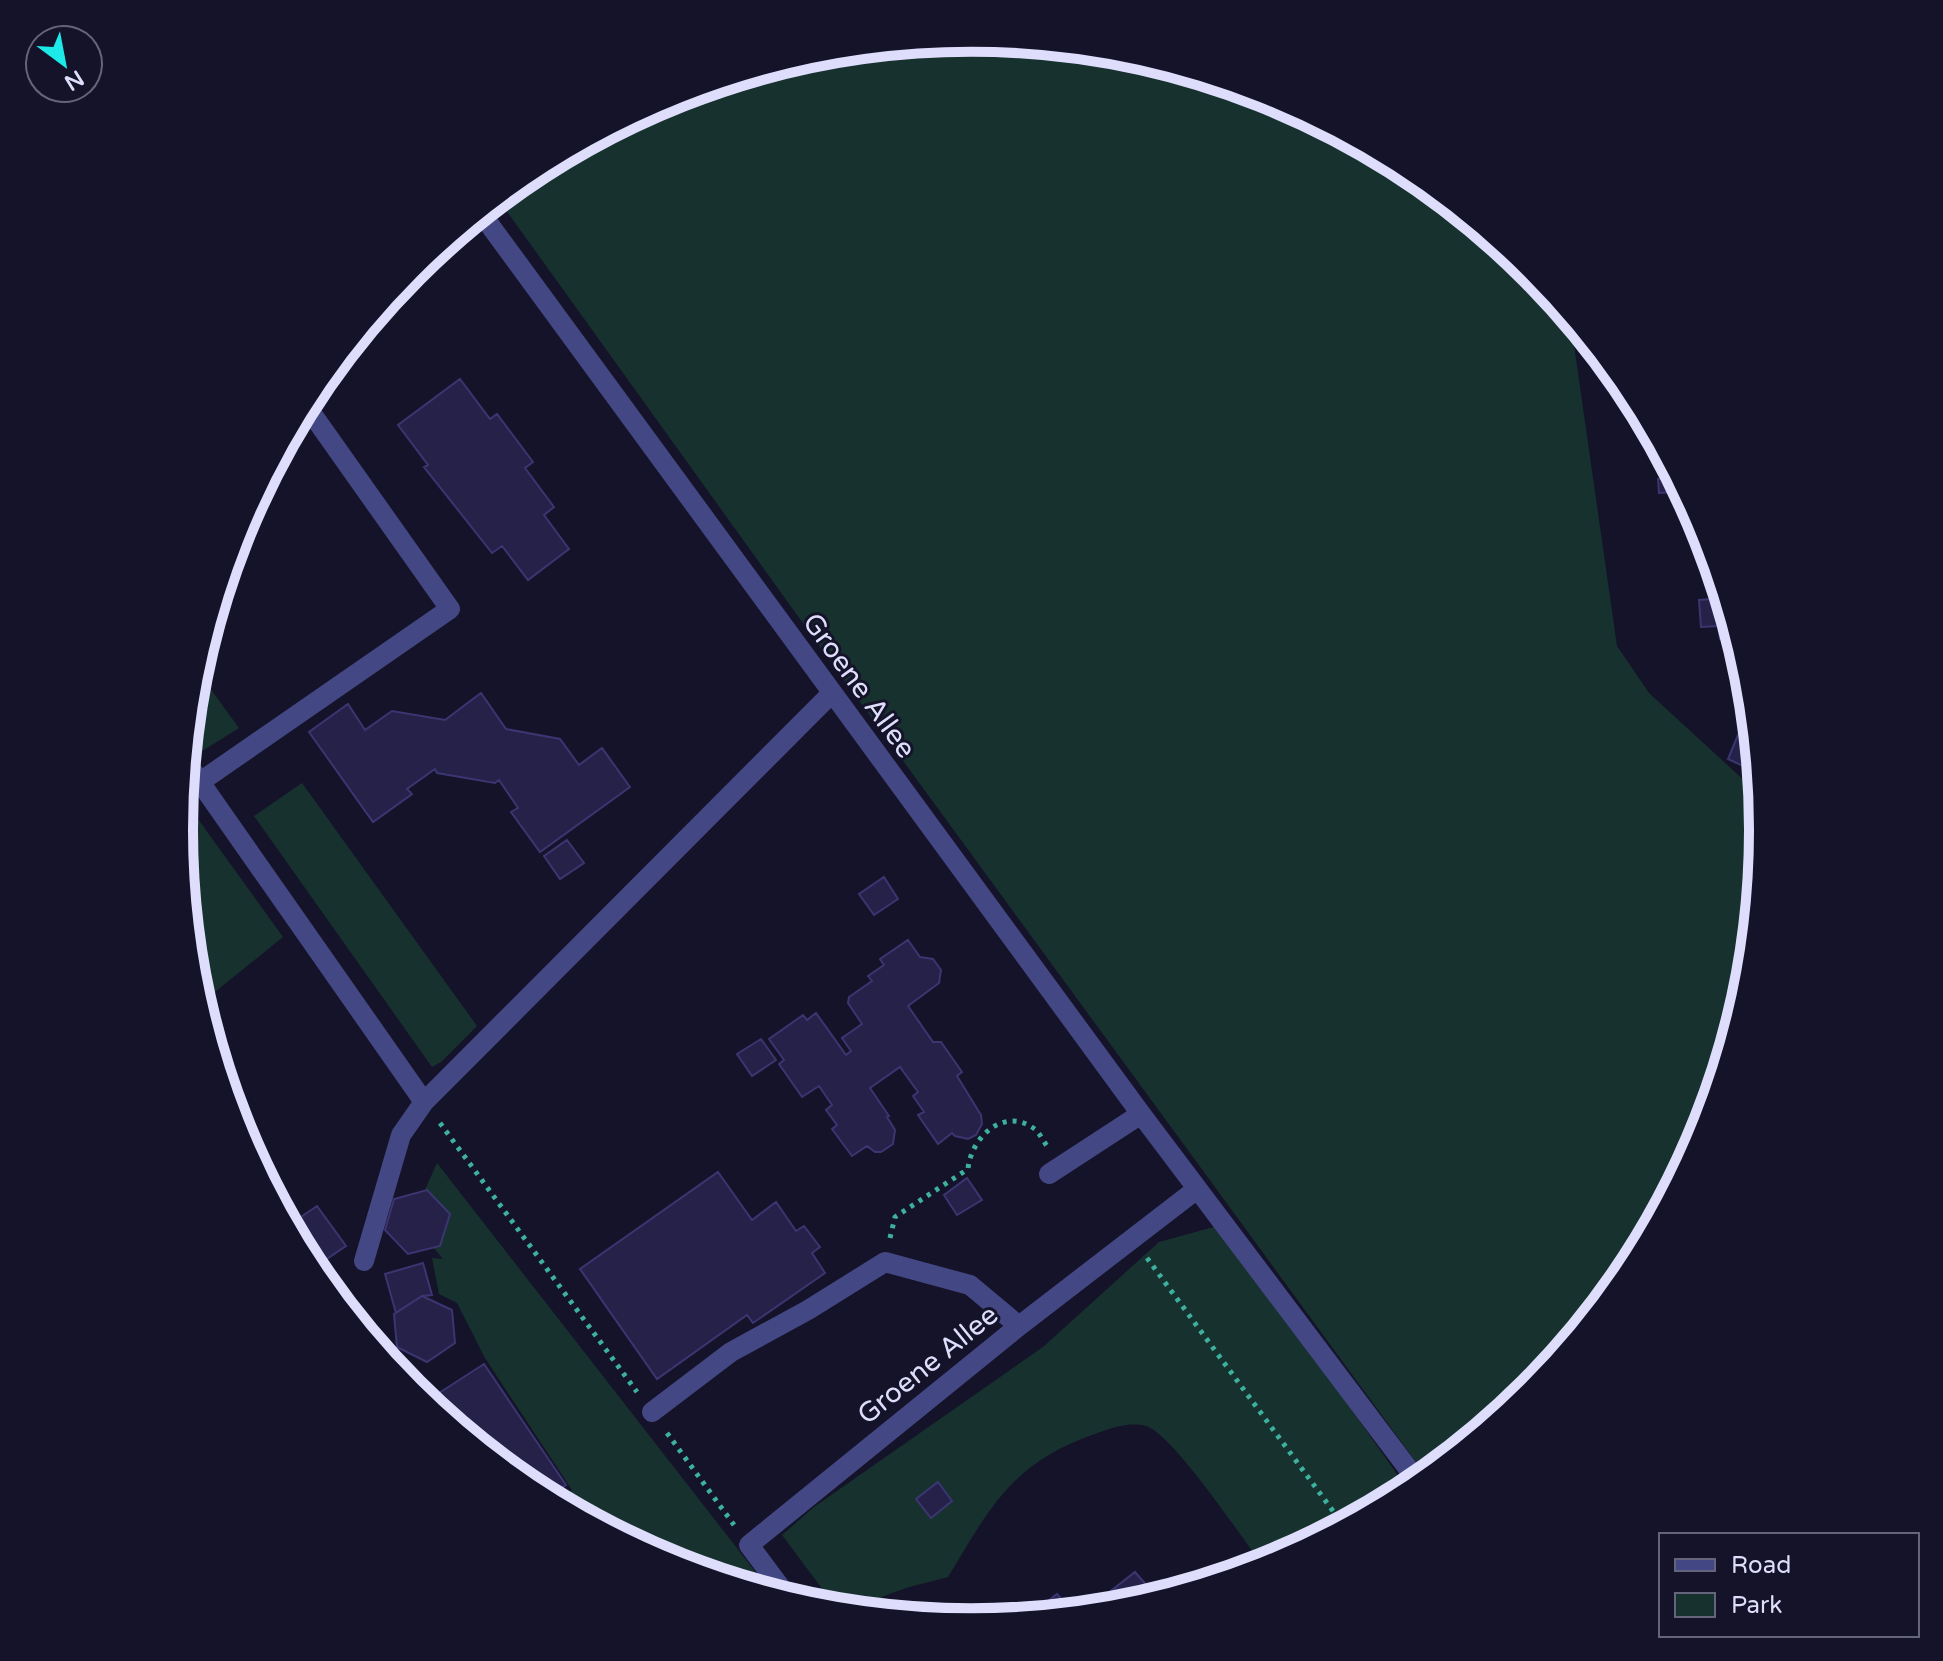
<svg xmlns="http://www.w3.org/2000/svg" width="1943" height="1661" viewBox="0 0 1943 1661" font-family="'Varela Round',sans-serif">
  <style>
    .green { fill: #17322e }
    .building { fill: #252148; stroke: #3b3571; stroke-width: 2 }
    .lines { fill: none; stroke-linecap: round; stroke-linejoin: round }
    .path { stroke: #3db19e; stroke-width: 5; stroke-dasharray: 4 6; stroke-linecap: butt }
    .minor { stroke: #434783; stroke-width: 20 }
    .labels { text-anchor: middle; stroke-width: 6; stroke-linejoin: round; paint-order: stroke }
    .street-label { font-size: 28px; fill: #dedefc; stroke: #151329 }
    .rim { fill: none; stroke: #dedefc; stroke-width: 10 }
  </style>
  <rect width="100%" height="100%" fill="#151329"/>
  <!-- green -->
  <path class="green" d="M 972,38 L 1127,53 L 1275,99 L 1412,172 L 1532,270 L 1570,317 L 1617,646 L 1649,693 L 1760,795 L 1764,831 L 1749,986 L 1703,1134 L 1630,1271 L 1532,1391 L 1427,1477 L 833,665 L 498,199 L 532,171 L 669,98 L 817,53 Z
    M 196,669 L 239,728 L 191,758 L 187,753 Z
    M 302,783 L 477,1026 L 441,1062 L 432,1067 L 254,816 Z
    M 182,797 L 283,937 L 200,1004 L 194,985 L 179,830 Z
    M 437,1163 L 761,1579 L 736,1583 L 668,1562 L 555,1502 L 572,1490 L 485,1358 L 457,1303 L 439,1294 L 432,1258 L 443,1259 L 411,1221 Z
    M 1221,1225 L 1409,1491 L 1274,1563 L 1263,1566 C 1243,1539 1172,1433 1146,1426 C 1128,1421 1108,1429 1092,1435 C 1011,1464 990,1508 948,1577 C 919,1585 882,1591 860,1612 L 838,1610 L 782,1535 L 814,1507 L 1043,1347 L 1159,1242 Z"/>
  <!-- building -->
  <path class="building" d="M 460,379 L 490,419 L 497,414 L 533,462 L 525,468 L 554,507 L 544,515 L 569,549 L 528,580 L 502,546 L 492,553 L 424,467 L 428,465 L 398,425 Z
    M 1675,478 L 1675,492 L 1659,493 L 1658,479 Z
    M 1725,598 L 1737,637 L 1720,639 L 1718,626 L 1701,627 L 1699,600 Z
    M 481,693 L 506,729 L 560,739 L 579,765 L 602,748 L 630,787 L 540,852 L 511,812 L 518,808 L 499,780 L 495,783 L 437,773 L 435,769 L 407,789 L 412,794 L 373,822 L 309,732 L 348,704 L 365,730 L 392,711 L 445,720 Z
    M 1748,711 L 1752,712 L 1755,737 L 1743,766 L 1728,759 Z
    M 567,840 L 584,863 L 560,879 L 544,856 Z
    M 884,877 L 898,899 L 874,915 L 859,894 Z
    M 908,940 L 920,957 L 933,959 L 941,970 L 939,983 L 908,1006 L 933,1042 L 941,1042 L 962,1072 L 957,1076 L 981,1115 L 982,1124 L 976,1135 L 968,1139 L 955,1136 L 952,1133 L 938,1144 L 918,1115 L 924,1112 L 913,1096 L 918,1092 L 900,1067 L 870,1088 L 889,1116 L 887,1117 L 895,1130 L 893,1144 L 881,1152 L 875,1152 L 867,1146 L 852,1156 L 832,1129 L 837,1125 L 826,1110 L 832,1105 L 819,1086 L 802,1097 L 779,1064 L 784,1060 L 769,1039 L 803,1015 L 807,1020 L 816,1013 L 846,1055 L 851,1051 L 842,1038 L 862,1024 L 848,1003 L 849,997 L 872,981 L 868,976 L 884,965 L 880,959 Z
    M 761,1039 L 776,1060 L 752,1076 L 737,1054 Z
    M 718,1172 L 752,1220 L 776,1202 L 796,1231 L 804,1226 L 820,1247 L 812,1253 L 825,1273 L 753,1323 L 747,1315 L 657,1379 L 580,1269 Z
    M 967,1178 L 982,1200 L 957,1215 L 944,1195 Z
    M 427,1190 L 450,1214 L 440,1246 L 408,1254 L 385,1230 L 394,1199 Z
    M 317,1206 L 346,1246 L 312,1269 L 286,1220 L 289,1225 Z
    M 423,1263 L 432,1295 L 422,1296 L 396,1313 L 385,1274 Z
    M 422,1296 L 452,1310 L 455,1343 L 427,1362 L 397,1347 L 394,1314 Z
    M 484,1364 L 566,1485 L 547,1498 L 531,1489 L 425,1402 Z
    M 938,1482 L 952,1501 L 931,1518 L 916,1499 Z
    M 566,1492 L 581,1516 L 553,1501 Z
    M 1135,1572 L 1148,1587 L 1157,1582 L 1168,1595 L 1126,1608 L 1111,1609 L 1102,1598 Z
    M 1057,1594 L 1073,1613 L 1028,1617 L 1038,1609 Z"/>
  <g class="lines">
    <!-- path -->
    <path class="path" d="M 440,1123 L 637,1392
      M 890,1238 L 895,1217 L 968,1169 C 971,1137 1005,1105 1036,1130 C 1040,1134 1044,1142 1047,1146
      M 1147,1258 L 1344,1526
      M 667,1433 L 734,1525"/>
    <!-- minor -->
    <path class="minor" d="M 481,213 L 1141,1114 L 1419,1483
      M 186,762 L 424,1102
      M 200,782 L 450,609 L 305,404
      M 1049,1174 L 1141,1114
      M 364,1261 L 401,1135 L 424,1102 L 832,693
      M 652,1412 L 731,1352 L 808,1310 L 885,1262 L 970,1285 L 1019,1326
      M 790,1600 L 749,1545 L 1019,1326 L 1197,1189"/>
  </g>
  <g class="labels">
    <!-- street labels -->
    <g class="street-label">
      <text transform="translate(860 685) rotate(54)" y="10">Groene Allee</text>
      <text transform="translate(927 1364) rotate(-39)" y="10">Groene Allee</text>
    </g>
  </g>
  <!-- crop -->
  <path d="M0 0H1943V1661H0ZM193 830a778 778 0 1 1 1556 0a778 778 0 1 1-1556 0Z" fill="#151329" fill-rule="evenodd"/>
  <path class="rim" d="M193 830a778 778 0 1 1 1556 0a778 778 0 1 1-1556 0Z"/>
  <!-- legend -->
  <rect x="1659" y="1533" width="260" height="104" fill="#151329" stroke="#65647d" stroke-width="2"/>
  <rect x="1675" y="1559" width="40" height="12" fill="#434783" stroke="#65647d" stroke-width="2"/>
  <text x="1731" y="1573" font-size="24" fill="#dedefc">Road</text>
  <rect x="1675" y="1593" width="40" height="24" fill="#17322e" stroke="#65647d" stroke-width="2"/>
  <text x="1731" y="1613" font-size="24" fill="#dedefc">Park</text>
  <!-- north arrow -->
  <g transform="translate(64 64) rotate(148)"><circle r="38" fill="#151329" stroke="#65647d" stroke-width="2"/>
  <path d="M0-6L14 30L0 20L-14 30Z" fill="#1de9e8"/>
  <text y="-12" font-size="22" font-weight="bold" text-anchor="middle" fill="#dedefc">N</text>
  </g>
</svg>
